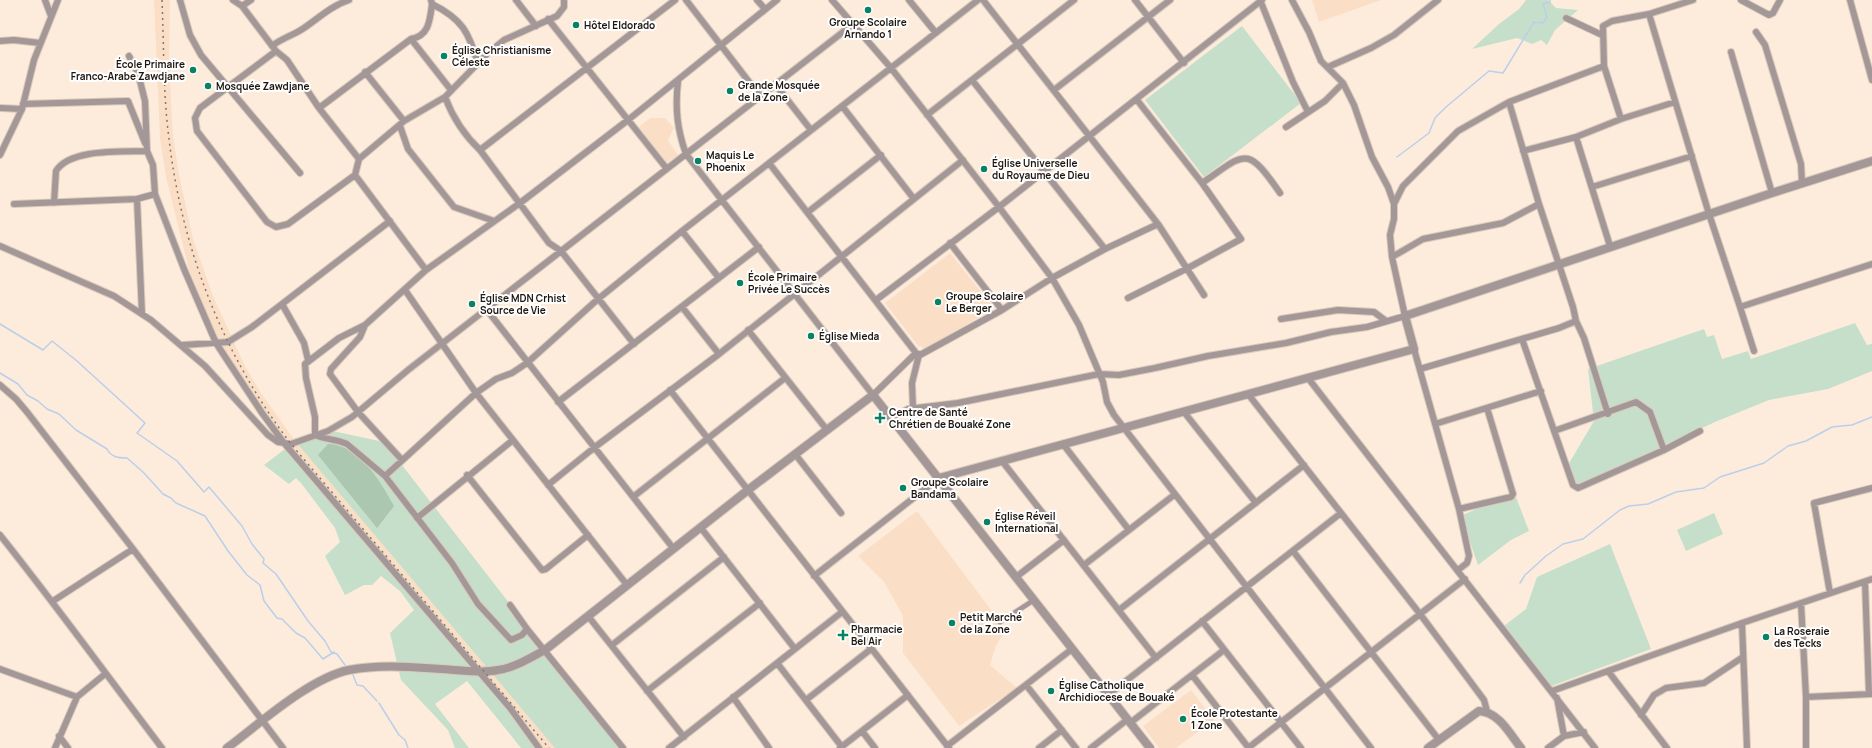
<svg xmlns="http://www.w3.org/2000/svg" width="1872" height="748" viewBox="0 0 1872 748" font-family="Manrope,sans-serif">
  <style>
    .built { fill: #fbdec6 }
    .green { fill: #c5dfca }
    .forest { fill: #abc7b0 }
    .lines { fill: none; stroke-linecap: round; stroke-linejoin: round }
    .stream { stroke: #bacfea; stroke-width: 1.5 }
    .pedestrian-casing { stroke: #d9cabb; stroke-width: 6 }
    .minor-casing { stroke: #d9cabb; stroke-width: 8 }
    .tertiary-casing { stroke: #d9cabb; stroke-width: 10 }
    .pedestrian { stroke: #a49797; stroke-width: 4.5 }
    .minor { stroke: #a49797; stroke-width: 6 }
    .tertiary { stroke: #a49797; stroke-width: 8 }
    .rail { stroke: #83786c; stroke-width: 1.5; stroke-dasharray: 2 4; stroke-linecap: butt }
    .poi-dot { fill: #088262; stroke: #fff; stroke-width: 1.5 }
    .labels { text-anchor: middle; stroke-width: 4; stroke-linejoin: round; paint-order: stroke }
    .poi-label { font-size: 10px; font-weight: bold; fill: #1e1710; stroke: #fff; text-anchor: start }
  </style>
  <rect width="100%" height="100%" fill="#fdecdc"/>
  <!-- built -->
  <path class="built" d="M 154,0 L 170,0 L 169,64 L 173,137 L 179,174 L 193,239 L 213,296 L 245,366 L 261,393 L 295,441 L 555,748 L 539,748 L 285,449 L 250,400 L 218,341 L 189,270 L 166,177 L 160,138 Z
    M 1312,0 L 1381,0 L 1319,22 Z
    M 650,118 L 665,118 L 674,128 L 668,140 L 678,155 L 667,163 L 639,127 Z
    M 950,253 L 994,308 L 924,350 L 921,346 L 919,347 L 885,303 Z
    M 917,511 L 1006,630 L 996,645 L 990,665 L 1017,688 L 959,726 L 903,653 L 903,616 L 884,582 L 858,556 Z
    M 1191,690 L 1214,720 L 1176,748 L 1159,748 L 1143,726 Z"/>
  <!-- green -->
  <path class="green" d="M 1526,0 L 1548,0 L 1556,8 L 1578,10 L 1555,30 L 1547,45 L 1541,40 L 1532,44 L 1517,38 L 1472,49 L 1499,24 L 1519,9 Z
    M 1242,26 L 1301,103 L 1204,177 L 1145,100 Z
    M 1855,323 L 1867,345 L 1872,344 L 1872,371 L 1828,389 L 1769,400 L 1715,422 L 1572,488 L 1565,470 L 1594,421 L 1588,369 L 1704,329 L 1707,337 L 1714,335 L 1722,359 L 1748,351 L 1751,359 Z
    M 328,430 L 384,442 L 622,748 L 555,748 L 295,441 Z
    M 285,449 L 539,748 L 521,748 L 467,681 L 435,704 L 469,748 L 455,748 L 448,730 L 401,680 L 390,633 L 414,610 L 400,591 L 381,576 L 372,585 L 364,585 L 345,595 L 325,556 L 340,542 L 335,528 L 301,483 L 296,478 L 289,484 L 264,465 Z
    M 1514,492 L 1529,531 L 1511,540 L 1478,565 L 1461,516 Z
    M 1714,513 L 1723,534 L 1686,551 L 1677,530 Z
    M 1610,544 L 1651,649 L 1554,685 L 1547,690 L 1500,629 L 1526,609 L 1537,577 Z"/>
  <!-- forest -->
  <path class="forest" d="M 328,444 C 360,445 380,481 394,506 L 377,528 L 318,455 Z"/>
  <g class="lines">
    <!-- stream -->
    <path class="stream" d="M 1397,157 L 1429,133 L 1435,118 L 1446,107 L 1489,71 L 1503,73 L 1534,22 L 1543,23 L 1547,17 L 1543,4 L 1550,2 L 1550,0
      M 0,324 L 43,350 L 52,341 L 77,361 L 145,423 L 137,433 L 177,461 L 204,492 L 209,487 L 242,526 L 252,544 L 264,559 L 263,563 L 276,574 L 308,621 L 325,641 L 331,652 L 337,654 L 345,665
      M 0,373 L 18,384 L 27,395 L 38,401 L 47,409 L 59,414 L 76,430 L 107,449 C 111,457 118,458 127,458 L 143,472 L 163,494 L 171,498 L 176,503 L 205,516 L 228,551 L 247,575 L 260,585 L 264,601 L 277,618 L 282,619 L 296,633 L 305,638 L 323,659 L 334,652
      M 1520,583 L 1525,575 L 1546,556 L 1563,544 L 1583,539 L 1620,510 L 1629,506 L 1648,504 L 1676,492 L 1704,488 L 1720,477 L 1764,463 L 1788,446 L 1806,441 L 1832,427 L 1852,425 L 1872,417
      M 353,675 L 357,685 L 363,686 L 377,701
      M 379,703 L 399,735 L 405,740 L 408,748"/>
    <defs>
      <path id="pedestrian" d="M 1000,622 L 1034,600"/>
      <path id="minor" d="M 45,0 L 51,16
        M 180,0 L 190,35 L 201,55 L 300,173
        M 233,0 L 242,6 L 276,51 L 287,60 L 319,108 L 359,159
        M 431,0 L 432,4 C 462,19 469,32 478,64
        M 516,0 L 536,26
        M 686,0 L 760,96
        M 757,0 L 765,9
        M 832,0 L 891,68 L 999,207 L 1052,278 L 1079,325 L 1103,382 L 1107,402 L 1114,415 L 1371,748
        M 909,0 L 936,33
        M 983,0 L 1158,224 L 1204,295
        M 1135,0 L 1184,63
        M 1260,0 L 1293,82 L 1308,112
        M 1741,0 L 1769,15 L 1773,13 L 1780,0
        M 1850,0 L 1872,80
        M 242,6 L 251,0
        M 1649,14 L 1709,214 L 1740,307
        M 1566,18 L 1602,35
        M 548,19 L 667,169
        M 1756,32 L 1765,45 L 1801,164 L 1802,183
        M 411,39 L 451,90
        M 0,41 L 14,40 L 40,43
        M 272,46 C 282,38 294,35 304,28 C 320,17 331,6 349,0
        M 276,51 L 200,108 L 195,118 L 197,131 L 267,222 L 276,227 L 288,224 L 355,175 L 359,159 L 404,121 L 445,97 L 488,53 L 504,40 L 557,16 L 564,7 L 564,0
        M 1731,52 L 1772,193
        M 129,56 L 138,73 L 145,101 L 147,151 L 153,165 L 155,194 L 184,269 L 216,343 L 262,413 L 284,443 L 510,708 L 539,748
        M 1328,67 L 1371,48 L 1394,35 L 1438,0
        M 365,72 L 404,121
        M 972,80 L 1105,249
        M 678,81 C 675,108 677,129 686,154 L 873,395 L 916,353
        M 775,84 L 811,130
        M 1054,90 L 1170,0
        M 445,97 C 453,118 464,135 480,150 L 549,243 L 561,251 L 634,344
        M 23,104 L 128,101 L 145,143
        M 842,106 L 914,199
        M 0,108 L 22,109
        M 319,108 L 411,39 C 429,36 430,20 432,4
        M 927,115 L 1074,0
        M 1621,119 L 1604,66 L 1603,26 L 1612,21 L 1649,14 L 1693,0
        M 400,126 L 408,149 L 454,207 L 494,221
        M 1286,127 L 1325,101 L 1343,83
        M 1576,137 L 1610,246
        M 480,150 L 675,0
        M 1523,151 L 1576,137 L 1621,119 L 1675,102
        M 0,155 L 22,109 L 34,60 L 58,0
        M 769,163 L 916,353 L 920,355 L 1002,310 L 1052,278 L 1105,249 L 1158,224
        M 355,175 L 426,270
        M 1202,183 C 1246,153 1246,144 1280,193
        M 1592,187 L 1692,156
        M 137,199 L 142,314
        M 54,203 L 56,171 C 70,148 123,152 147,151
        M 14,204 L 137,199 L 155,194
        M 1394,204 L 1403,186 L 1458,131 L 1509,102
        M 808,212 L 881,155
        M 682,231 L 719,278
        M 950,243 L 1002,310
        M 0,246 L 114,296 L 151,320 L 205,366 L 268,435 L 278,442 L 291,444 L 328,431 L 352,417 L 408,370 L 852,25
        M 1392,257 L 1423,239 L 1503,223 L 1539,204
        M 405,290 L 476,393 L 627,585
        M 1128,298 L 1188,268 L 1241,239 L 1202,183 L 1137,100
        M 876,300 L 999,207 L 1262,0
        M 282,304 L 304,343 L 308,360
        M 682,307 L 719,354
        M 487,310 L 673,548
        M 1281,319 L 1338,310 L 1374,312 L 1386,321
        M 1576,321 L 1584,338 L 1608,414
        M 365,325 L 360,337 L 331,369 L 330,374 L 358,412 L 402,460
        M 748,330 L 827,430
        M 1522,339 L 1573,485 L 1578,488 L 1664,450 L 1700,431
        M 183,345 L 228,342 L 252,327 L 390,221
        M 1414,349 L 1459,509 L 1469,556 L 1467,563 L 1458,570
        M 1754,351 L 1740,307 L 1872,264
        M 1420,369 L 1559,328 L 1576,321 L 1573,307 L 1539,204 L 1509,102 L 1604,66
        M 1308,378 L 1595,748
        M 0,385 L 16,399 L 27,412 L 133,549 L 283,748
        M 670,390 L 949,748
        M 1248,394 L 1420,614 L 1484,700 L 1487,711
        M 558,402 L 759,247
        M 913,408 L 912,383 L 919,355
        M 1184,412 L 1256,503
        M 892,418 L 908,409 L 958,403 L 1099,374 L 1119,375 L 1155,368 L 1208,356 L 1286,343 L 1331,332 L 1367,327 L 1405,316 L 1392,257 L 1390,235 L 1394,219 L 1394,204 L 1388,187 L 1372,157 L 1354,105 L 1343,83 L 1321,61 L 1309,32 L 1292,0
        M 1435,424 L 1541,391
        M 1554,431 L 1636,402 L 1650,412 L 1664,450
        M 1063,444 L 1129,530
        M 795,454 L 841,513
        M 1002,461 L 1156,658
        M 467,475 L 542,570 L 546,569 L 588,535
        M 385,476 L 476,393 L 496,379 L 512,373 L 527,363 L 598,299 L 682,231 L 978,0
        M 548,485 L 595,447 L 719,354 L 963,160
        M 633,497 L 785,378
        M 1459,509 L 1511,497 L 1513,494 L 1487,408
        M 417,518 L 513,440
        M 701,528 L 795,649
        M 0,535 C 56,605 108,677 162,748
        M 1293,551 L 1439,740
        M 1084,565 L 1174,495
        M 814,576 L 939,478
        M 1016,577 L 1064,540
        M 1865,582 L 1869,694
        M 1830,593 L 1814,503 L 1872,488
        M 53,601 L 133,549
        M 1801,603 L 1806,697 L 1806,748
        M 510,605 L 527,629 L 623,748
        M 1119,610 L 1304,465
        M 588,616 L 684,737
        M 1202,621 L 1301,748
        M 1742,623 L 1747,748
        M 527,629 L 522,635 L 511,640 L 478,604 L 452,563 L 385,476 L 347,444 C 337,439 326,440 315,435 L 315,417 L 306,378 L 305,364 L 339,338 L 365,325 L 426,270 L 520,203 L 628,120 L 777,0
        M 612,645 L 724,557
        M 777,663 L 842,747
        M 0,669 L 77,697
        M 1608,671 L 1667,748
        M 1192,675 L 1248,747
        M 1026,685 L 1076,748
        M 647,691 L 760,603
        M 1552,691 L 1742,623 L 1872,579
        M 1108,695 L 1341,513
        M 733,697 L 769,748
        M 1806,697 L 1872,694
        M 1557,698 L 1564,736
        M 806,700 L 871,649
        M 1641,715 L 1654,695 L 1666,688 L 1704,683 L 1743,657
        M 1130,723 L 1224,650
        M 862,731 L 875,748
        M 59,736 L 68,748
        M 947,746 L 1072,649
        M 55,748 L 77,697 L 105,674
        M 669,748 L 842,612
        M 840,748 L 908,695
        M 1039,748 L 1062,730
        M 1091,748 L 1128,719
        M 1248,748 L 1465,579
        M 1548,748 L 1564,736 L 1584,732"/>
      <path id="tertiary" d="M 939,478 L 1414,349 L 1405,316 L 1772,193 L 1872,161
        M 227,748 C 259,724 310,678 349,670 C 384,663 420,668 455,670 C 469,671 484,673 498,670 C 514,668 530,658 545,650 L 748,490 L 873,395 L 1150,748
        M 1428,748 L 1479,711 C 1499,712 1510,734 1521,748"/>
    </defs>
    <!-- pedestrian casing -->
    <use href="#pedestrian" class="pedestrian-casing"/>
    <!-- minor casing -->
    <use href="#minor" class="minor-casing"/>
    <!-- tertiary casing -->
    <use href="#tertiary" class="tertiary-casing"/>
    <!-- pedestrian -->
    <use href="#pedestrian" class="pedestrian"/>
    <!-- minor -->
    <use href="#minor" class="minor"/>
    <!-- tertiary -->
    <use href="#tertiary" class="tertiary"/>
    <!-- rail -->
    <path class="rail" d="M 162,0 C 164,46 163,93 169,139 C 182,250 223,355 291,444 L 549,748"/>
  </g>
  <!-- markers -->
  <g class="poi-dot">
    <circle cx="868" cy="10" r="4"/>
    <circle cx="576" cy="25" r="4"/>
    <circle cx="444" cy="56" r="4"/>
    <circle cx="193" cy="70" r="4"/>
    <circle cx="208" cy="86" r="4"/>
    <circle cx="730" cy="91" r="4"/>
    <circle cx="698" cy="161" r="4"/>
    <circle cx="984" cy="169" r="4"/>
    <circle cx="740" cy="283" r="4"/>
    <circle cx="938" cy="302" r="4"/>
    <circle cx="472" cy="304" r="4"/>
    <circle cx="811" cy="336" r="4"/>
    <path d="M878 412h4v4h4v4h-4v4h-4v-4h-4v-4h4z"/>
    <circle cx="903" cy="488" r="4"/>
    <circle cx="987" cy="522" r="4"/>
    <circle cx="952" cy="623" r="4"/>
    <path d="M841 629h4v4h4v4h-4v4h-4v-4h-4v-4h4z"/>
    <circle cx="1766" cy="637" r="4"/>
    <circle cx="1051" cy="691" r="4"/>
    <circle cx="1183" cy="719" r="4"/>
  </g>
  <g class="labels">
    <!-- poi labels -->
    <g class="poi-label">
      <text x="868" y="26" text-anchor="middle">Groupe Scolaire<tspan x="868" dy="12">Arnando 1</tspan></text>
      <text x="584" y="29">Hôtel Eldorado</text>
      <text x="452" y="54">Église Christianisme<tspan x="452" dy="12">Céleste</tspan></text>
      <text x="185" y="68" text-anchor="end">École Primaire<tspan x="185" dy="12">Franco-Arabe Zawdjane</tspan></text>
      <text x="738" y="89">Grande Mosquée<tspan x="738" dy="12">de la Zone</tspan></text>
      <text x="216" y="90">Mosquée Zawdjane</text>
      <text x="706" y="159">Maquis Le<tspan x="706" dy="12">Phoenix</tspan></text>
      <text x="992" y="167">Église Universelle<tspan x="992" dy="12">du Royaume de Dieu</tspan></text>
      <text x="748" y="281">École Primaire<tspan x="748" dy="12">Privée Le Succès</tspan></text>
      <text x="946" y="300">Groupe Scolaire<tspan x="946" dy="12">Le Berger</tspan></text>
      <text x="480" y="302">Église MDN Crhist<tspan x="480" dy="12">Source de Vie</tspan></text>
      <text x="819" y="340">Église Mieda</text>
      <text x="889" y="416">Centre de Santé<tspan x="889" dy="12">Chrétien de Bouaké Zone</tspan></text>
      <text x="911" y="486">Groupe Scolaire<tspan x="911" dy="12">Bandama</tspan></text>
      <text x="995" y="520">Église Réveil<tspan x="995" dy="12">International</tspan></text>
      <text x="960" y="621">Petit Marché<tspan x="960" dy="12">de la Zone</tspan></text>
      <text x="851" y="633">Pharmacie<tspan x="851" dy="12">Bel Air</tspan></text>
      <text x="1774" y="635">La Roseraie<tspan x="1774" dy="12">des Tecks</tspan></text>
      <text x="1059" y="689">Église Catholique<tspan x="1059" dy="12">Archidiocese de Bouaké</tspan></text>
      <text x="1191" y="717">École Protestante<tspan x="1191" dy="12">1 Zone</tspan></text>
    </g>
  </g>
</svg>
